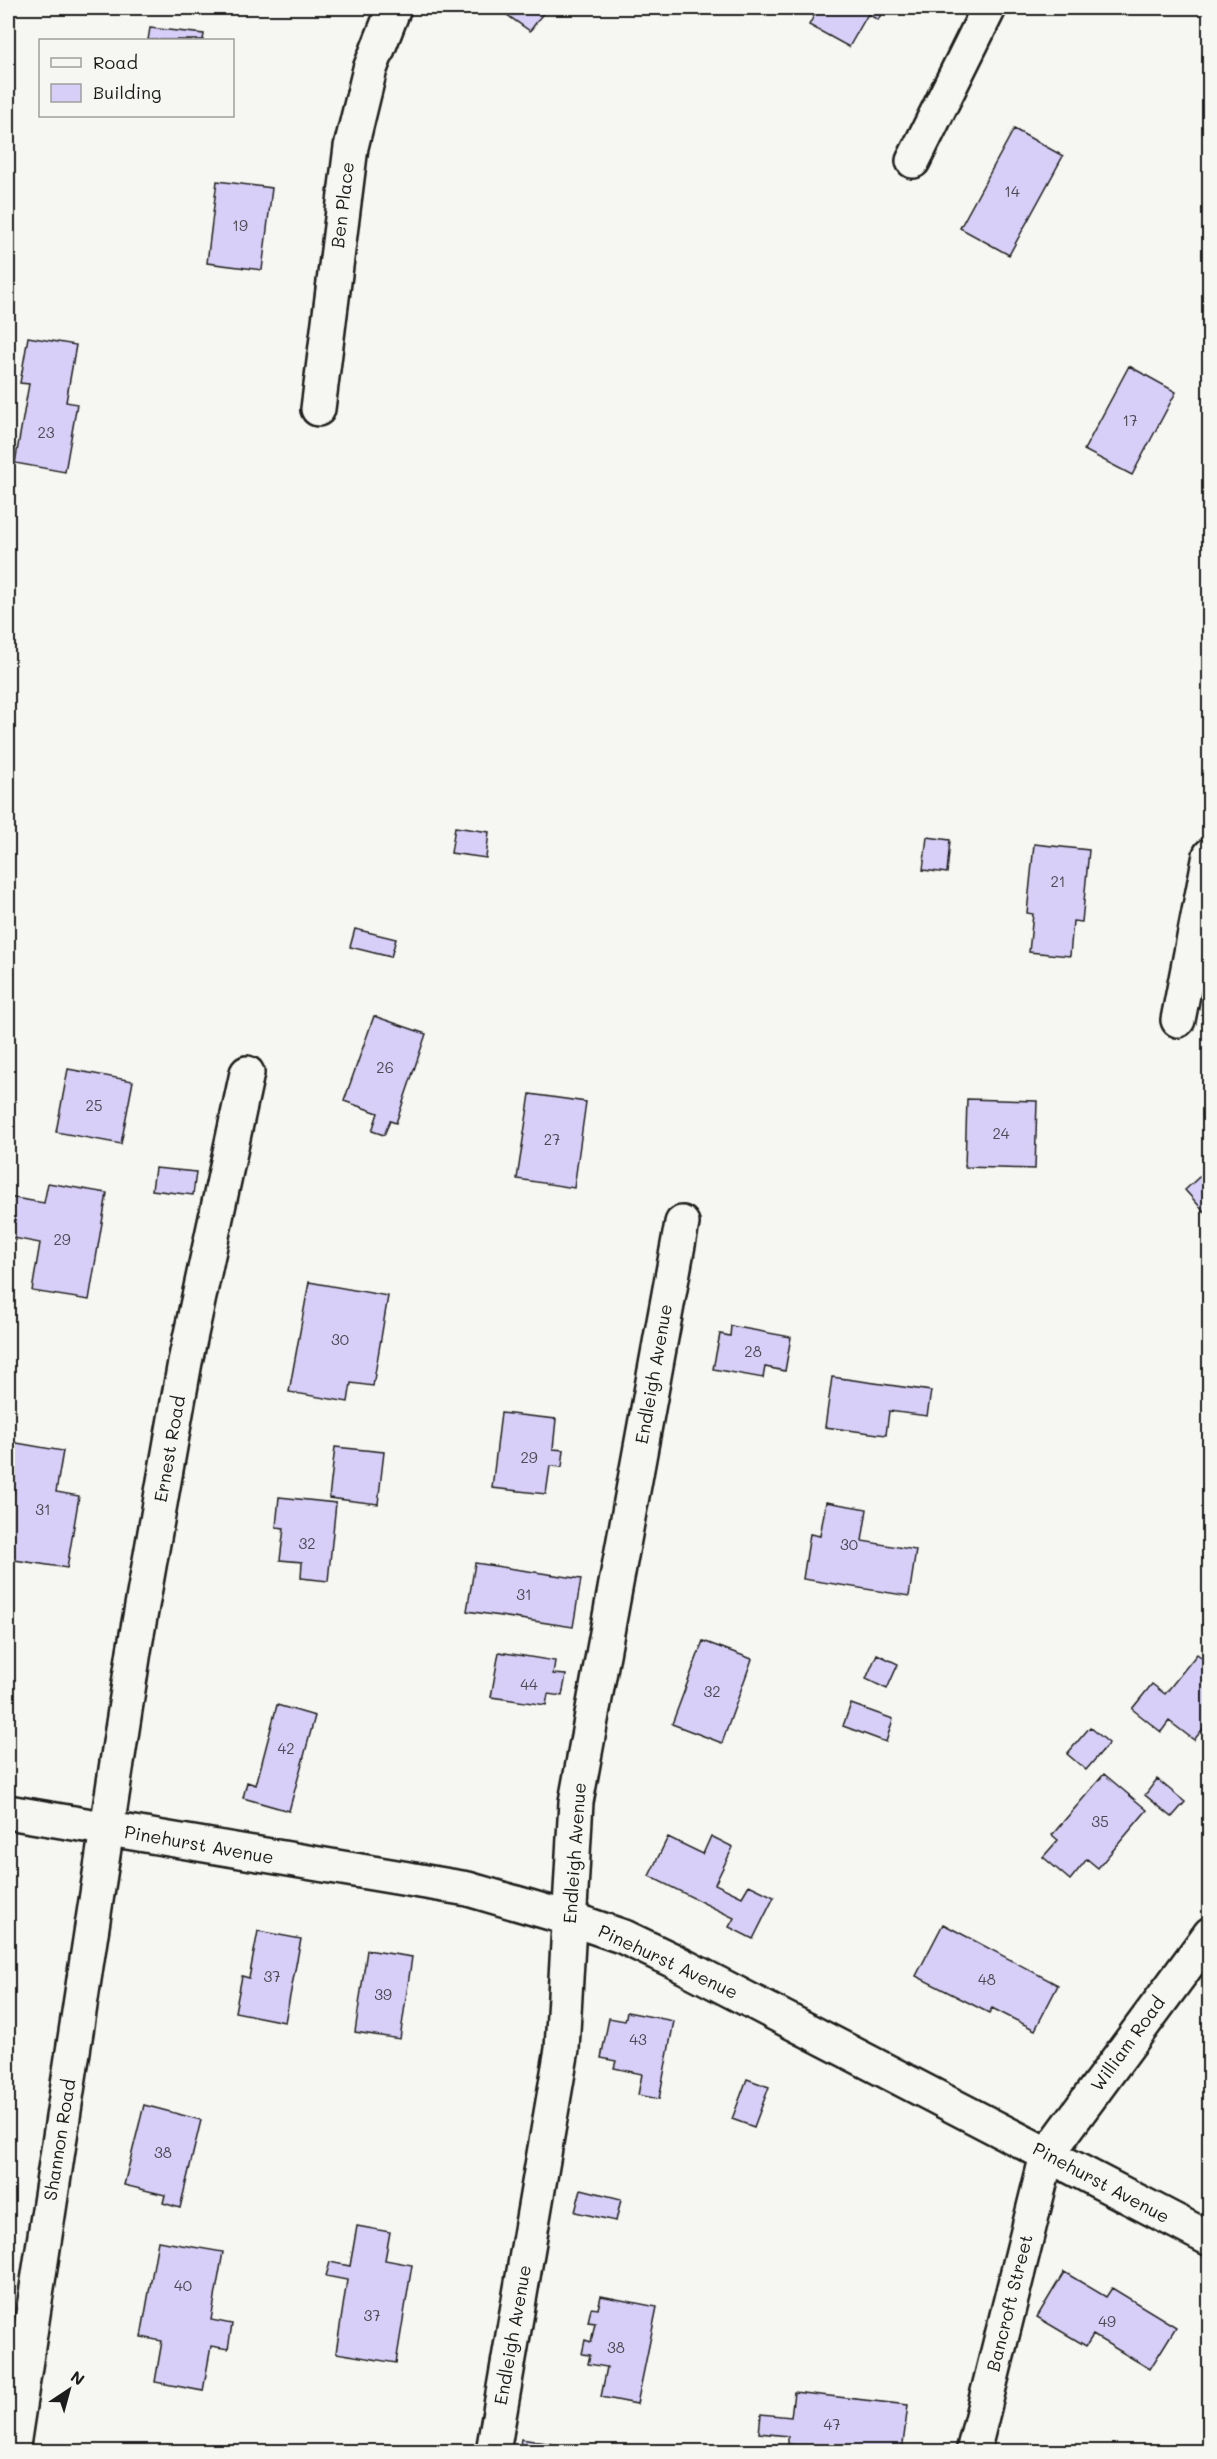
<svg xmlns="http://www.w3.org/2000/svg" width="1217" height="2459" viewBox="0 0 1217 2459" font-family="Mali,sans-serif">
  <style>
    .building { fill: #d7cff7; stroke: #1c1c1c; stroke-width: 1.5 }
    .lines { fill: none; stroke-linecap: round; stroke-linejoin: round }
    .street-casing { stroke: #1c1c1c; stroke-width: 38 }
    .street { stroke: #f6f6f2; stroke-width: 33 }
    .labels { text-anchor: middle; stroke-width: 4.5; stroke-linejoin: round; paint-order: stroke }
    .number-label { font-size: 15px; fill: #4b4953 }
    .street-label { font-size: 18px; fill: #1c1c1c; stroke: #f6f6f2 }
  </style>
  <rect width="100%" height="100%" fill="#f6f6f2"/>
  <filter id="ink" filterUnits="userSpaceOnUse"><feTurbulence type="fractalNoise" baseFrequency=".0167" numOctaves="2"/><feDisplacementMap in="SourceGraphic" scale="12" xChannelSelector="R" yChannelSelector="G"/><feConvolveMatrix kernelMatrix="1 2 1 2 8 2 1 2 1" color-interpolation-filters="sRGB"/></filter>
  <g filter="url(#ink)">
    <!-- building -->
    <path class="building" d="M 497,8 L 547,8 L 530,31 Z
      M 812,8 L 885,8 L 878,20 L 868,14 L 849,47 L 809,25 L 817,10 Z
      M 150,28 L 204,34 L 203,40 L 148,40 Z
      M 1014,129 L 1063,156 L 1009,255 L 960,228 Z
      M 217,181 L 272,188 L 262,270 L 207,263 Z
      M 28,337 L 76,345 L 66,402 L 77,404 L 65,472 L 15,463 L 29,384 L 20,383 Z
      M 1129,366 L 1176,392 L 1132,475 L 1084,450 Z
      M 455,827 L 489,832 L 486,858 L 451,853 Z
      M 927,837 L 950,840 L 947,873 L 923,870 Z
      M 1034,844 L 1089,850 L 1082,922 L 1073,921 L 1070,956 L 1029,952 L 1033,914 L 1027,913 Z
      M 355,929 L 396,939 L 391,957 L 350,947 Z
      M 374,1016 L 426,1034 L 396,1123 L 390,1121 L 384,1135 L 372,1131 L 378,1113 L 344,1101 Z
      M 68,1069 L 133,1081 L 121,1144 L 56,1132 Z
      M 530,1094 L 586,1102 L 574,1188 L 517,1179 Z
      M 967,1099 L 1037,1101 L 1035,1169 L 965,1167 Z
      M 1210,1167 L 1210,1218 L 1185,1190 Z
      M 155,1168 L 196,1172 L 193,1195 L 152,1190 Z
      M 48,1183 L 107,1193 L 89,1300 L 32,1291 L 40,1243 L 8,1237 L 8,1197 L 44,1203 Z
      M 309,1282 L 388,1296 L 373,1386 L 351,1383 L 348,1402 L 289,1392 Z
      M 731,1326 L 791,1337 L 785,1371 L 765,1367 L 763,1378 L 713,1369 L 720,1334 L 730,1336 Z
      M 832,1377 L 931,1391 L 927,1416 L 889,1411 L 886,1435 L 825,1427 Z
      M 501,1413 L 556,1419 L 553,1449 L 564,1450 L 562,1467 L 550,1466 L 546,1494 L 492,1488 Z
      M 11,1442 L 63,1451 L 56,1492 L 79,1496 L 67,1568 L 8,1559 L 8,1525 L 14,1488 L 8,1487 L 8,1463 Z
      M 335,1447 L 384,1452 L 378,1504 L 329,1498 Z
      M 279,1497 L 336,1503 L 328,1581 L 301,1578 L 302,1562 L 280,1560 L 284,1528 L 276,1527 Z
      M 826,1502 L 867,1509 L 862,1541 L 916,1550 L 909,1596 L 803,1579 L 810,1534 L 820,1536 Z
      M 475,1563 L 581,1579 L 573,1627 L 467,1611 Z
      M 703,1641 L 752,1659 L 722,1743 L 672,1724 Z
      M 499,1652 L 555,1661 L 553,1674 L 566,1675 L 562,1696 L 548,1694 L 546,1705 L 491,1697 Z
      M 877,1654 L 898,1664 L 887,1689 L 866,1679 Z
      M 1197,1654 L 1210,1664 L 1210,1720 L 1194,1740 L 1169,1721 L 1161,1732 L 1132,1709 L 1152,1684 L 1165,1694 Z
      M 851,1704 L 893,1719 L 886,1742 L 843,1726 Z
      M 277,1705 L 315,1716 L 289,1811 L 243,1798 L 247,1782 L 256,1785 Z
      M 1090,1727 L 1109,1743 L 1086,1770 L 1067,1754 Z
      M 1104,1774 L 1147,1810 L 1098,1868 L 1087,1859 L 1070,1880 L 1043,1857 L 1058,1840 L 1052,1835 Z
      M 1157,1779 L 1185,1802 L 1172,1817 L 1145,1795 Z
      M 711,1836 L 733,1847 L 715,1884 L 742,1897 L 749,1885 L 774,1897 L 753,1939 L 729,1927 L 734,1918 L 649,1876 L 668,1837 L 703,1854 Z
      M 943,1924 L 1058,1985 L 1035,2030 L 992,2008 L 989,2013 L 916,1976 Z
      M 258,1931 L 301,1939 L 285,2022 L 235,2012 L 242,1976 L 249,1978 Z
      M 367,1950 L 412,1957 L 400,2039 L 355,2032 Z
      M 627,2012 L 674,2021 L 659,2099 L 638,2095 L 642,2074 L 614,2068 L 616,2061 L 601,2058 L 609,2018 L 625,2021 Z
      M 747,2079 L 769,2087 L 754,2127 L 732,2119 Z
      M 144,2105 L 201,2120 L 180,2208 L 163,2203 L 165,2195 L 124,2185 Z
      M 581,2189 L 621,2199 L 616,2221 L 575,2212 Z
      M 357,2226 L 390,2232 L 385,2260 L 412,2265 L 396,2363 L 336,2353 L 347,2280 L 326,2276 L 330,2262 L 350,2266 Z
      M 158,2241 L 223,2252 L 211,2320 L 232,2324 L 228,2349 L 211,2346 L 203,2391 L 155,2382 L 162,2341 L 141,2337 Z
      M 1064,2272 L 1106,2297 L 1112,2288 L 1176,2327 L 1150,2369 L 1093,2335 L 1086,2346 L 1037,2317 Z
      M 601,2296 L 657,2307 L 637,2404 L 601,2397 L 607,2367 L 588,2364 L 590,2355 L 582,2354 L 585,2340 L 591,2342 L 595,2323 L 588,2322 L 591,2308 L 598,2309 Z
      M 794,2392 L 908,2405 L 902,2452 L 856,2452 L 788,2444 L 788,2436 L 759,2433 L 761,2414 L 791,2417 Z
      M 521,2439 L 552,2444 L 551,2452 L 519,2452 Z"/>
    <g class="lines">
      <defs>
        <path id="street" d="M 913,161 L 989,8
          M 318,409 L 351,147 L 370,69 L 394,8
          M 1178,1020 L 1210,855
          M 8,1812 L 468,1889 L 571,1919 L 624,1937 L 672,1960 L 1210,2239
          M 12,2452 L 134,1651 L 185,1362 L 247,1073
          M 493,2452 L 562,2049 L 576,1802 L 682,1223
          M 973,2452 L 1047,2155 L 1210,1934"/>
      </defs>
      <!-- street casing -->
      <use href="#street" class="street-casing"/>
      <!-- street -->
      <use href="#street" class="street"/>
    </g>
  </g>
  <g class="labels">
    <!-- number labels -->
    <g class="number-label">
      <text x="1012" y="197">14</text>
      <text x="240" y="231">19</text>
      <text x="1130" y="426">17</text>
      <text x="46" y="438">23</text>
      <text x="1058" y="887">21</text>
      <text x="385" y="1073">26</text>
      <text x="94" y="1111">25</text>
      <text x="1001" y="1139">24</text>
      <text x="552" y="1145">27</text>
      <text x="62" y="1245">29</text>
      <text x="340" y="1345">30</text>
      <text x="753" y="1357">28</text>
      <text x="529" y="1463">29</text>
      <text x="43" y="1515">31</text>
      <text x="307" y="1549">32</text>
      <text x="849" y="1550">30</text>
      <text x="524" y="1600">31</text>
      <text x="529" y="1690">44</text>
      <text x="712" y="1697">32</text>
      <text x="286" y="1754">42</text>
      <text x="1100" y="1827">35</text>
      <text x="272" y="1982">37</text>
      <text x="987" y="1985">48</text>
      <text x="383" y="2000">39</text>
      <text x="638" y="2045">43</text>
      <text x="163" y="2158">38</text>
      <text x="183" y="2291">40</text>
      <text x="372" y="2321">37</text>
      <text x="1107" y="2327">49</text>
      <text x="616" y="2353">38</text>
      <text x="832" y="2430">47</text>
    </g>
    <!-- street labels -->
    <g class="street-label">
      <text transform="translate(343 205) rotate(-83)" y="6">Ben Place</text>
      <text transform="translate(654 1374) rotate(-80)" y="6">Endleigh Avenue</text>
      <text transform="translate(170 1449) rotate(-80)" y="6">Ernest Road</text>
      <text transform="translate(199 1845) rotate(10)" y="6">Pinehurst Avenue</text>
      <text transform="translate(575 1853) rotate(-86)" y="6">Endleigh Avenue</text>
      <text transform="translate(668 1962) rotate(25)" y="6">Pinehurst Avenue</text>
      <text transform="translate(1128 2044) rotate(-54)" y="6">William Road</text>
      <text transform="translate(60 2140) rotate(-81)" y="6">Shannon Road</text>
      <text transform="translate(1101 2183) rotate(28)" y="6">Pinehurst Avenue</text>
      <text transform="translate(1010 2303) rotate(-76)" y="6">Bancroft Street</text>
      <text transform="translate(513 2335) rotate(-80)" y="6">Endleigh Avenue</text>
    </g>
  </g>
  <!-- margin -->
  <rect width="1217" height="2459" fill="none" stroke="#f6f6f2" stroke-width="30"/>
  <rect x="15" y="15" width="1187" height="2429" fill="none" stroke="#1c1c1c" stroke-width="2" filter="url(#ink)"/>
  <!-- legend -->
  <rect x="39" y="39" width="195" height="78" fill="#f6f6f2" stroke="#9f9f9c" stroke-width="1.5"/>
  <rect x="51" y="58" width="30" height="9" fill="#f6f6f2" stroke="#9f9f9c" stroke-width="1.5"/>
  <text x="93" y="69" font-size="18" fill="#1c1c1c">Road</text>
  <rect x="51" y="84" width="30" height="18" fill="#d7cff7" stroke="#9f9f9c" stroke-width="1.5"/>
  <text x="93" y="99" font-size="18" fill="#1c1c1c">Building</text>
  <!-- north arrow -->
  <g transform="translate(69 2390) rotate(36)" stroke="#f6f6f2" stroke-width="4.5" paint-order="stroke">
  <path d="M0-4.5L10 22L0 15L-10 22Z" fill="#1c1c1c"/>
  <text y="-9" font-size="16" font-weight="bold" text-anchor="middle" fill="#1c1c1c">N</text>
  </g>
</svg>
